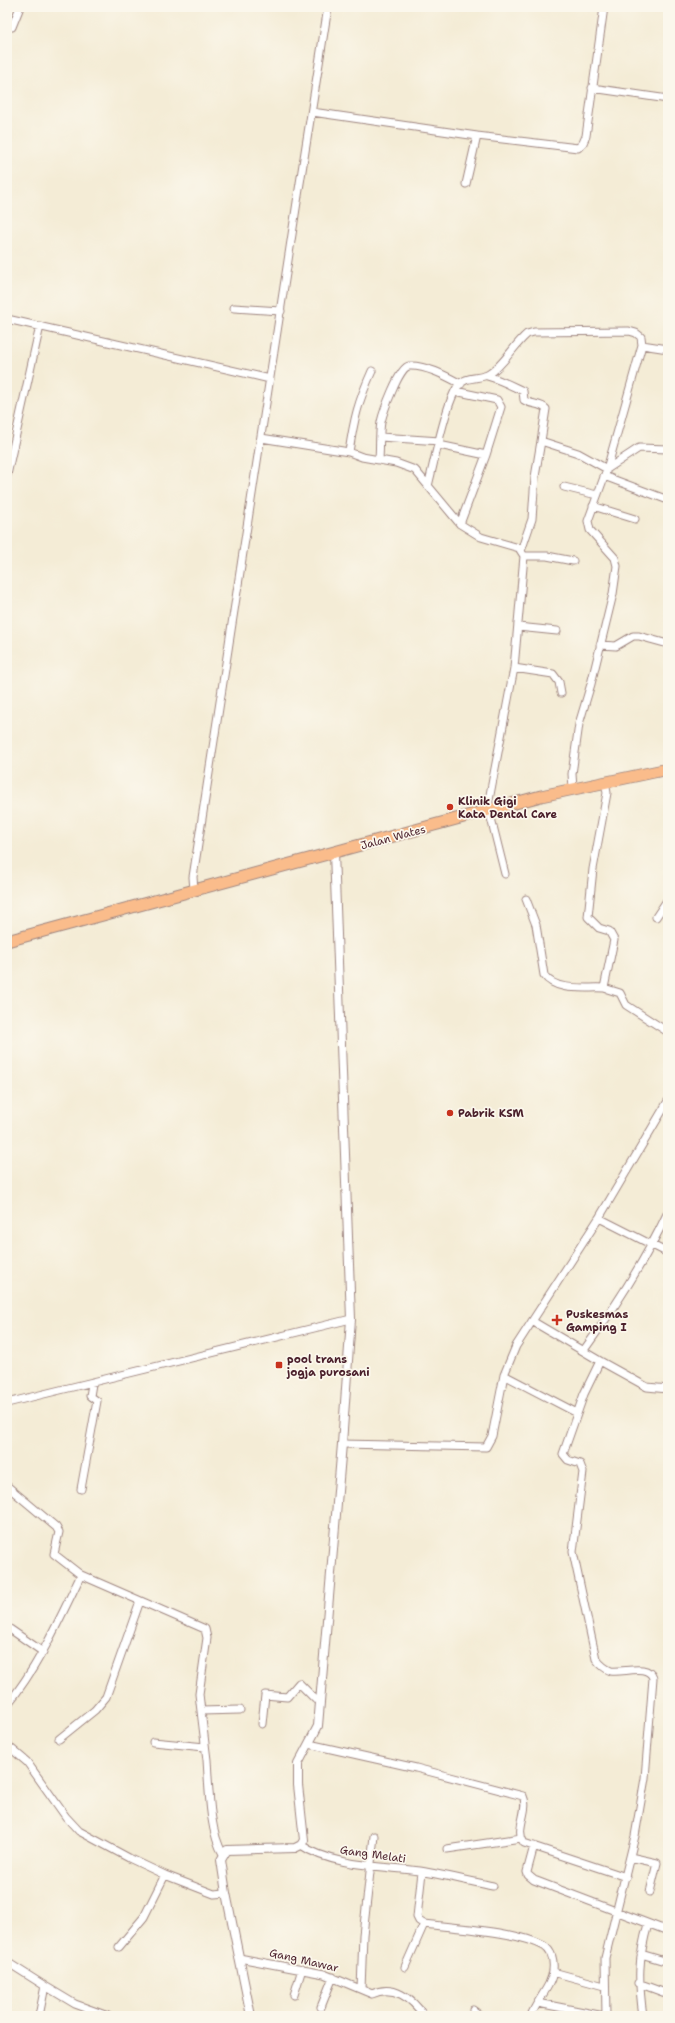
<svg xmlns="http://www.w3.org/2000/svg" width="675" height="2023" viewBox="0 0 675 2023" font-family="'Shantell Sans',sans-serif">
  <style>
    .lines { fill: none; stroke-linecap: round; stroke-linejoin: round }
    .minor-casing { stroke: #9f8680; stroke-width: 9 }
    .tertiary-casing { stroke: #9f8680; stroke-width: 10 }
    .trunk-casing { stroke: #9f8680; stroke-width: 13 }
    .minor { stroke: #fff; stroke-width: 7 }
    .tertiary { stroke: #fff; stroke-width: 8 }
    .trunk { stroke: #fabc8b; stroke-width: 11 }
    .poi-dot { fill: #c8321e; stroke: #fbf7ec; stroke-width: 1.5 }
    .labels { text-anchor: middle; stroke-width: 3.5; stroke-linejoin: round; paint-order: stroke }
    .poi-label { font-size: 11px; font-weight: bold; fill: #4a1f2b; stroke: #fbf7ec; text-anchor: start }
    .street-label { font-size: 11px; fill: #4a1f2b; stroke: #fbf7ec }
  </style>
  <rect width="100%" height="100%" fill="#fbf7ec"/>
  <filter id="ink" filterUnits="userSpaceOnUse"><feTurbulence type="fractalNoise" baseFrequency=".025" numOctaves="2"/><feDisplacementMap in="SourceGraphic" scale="8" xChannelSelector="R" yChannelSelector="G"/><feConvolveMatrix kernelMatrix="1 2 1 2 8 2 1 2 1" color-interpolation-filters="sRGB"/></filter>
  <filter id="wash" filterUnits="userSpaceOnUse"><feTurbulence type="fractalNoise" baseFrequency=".012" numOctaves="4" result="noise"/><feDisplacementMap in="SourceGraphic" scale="16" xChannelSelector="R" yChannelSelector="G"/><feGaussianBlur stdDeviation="0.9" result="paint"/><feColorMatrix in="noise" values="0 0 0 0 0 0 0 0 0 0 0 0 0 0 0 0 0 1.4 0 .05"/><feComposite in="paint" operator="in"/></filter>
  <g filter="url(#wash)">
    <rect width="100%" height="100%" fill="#f4ecd6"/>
  </g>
  <g filter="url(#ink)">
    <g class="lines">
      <defs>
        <path id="minor" d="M 12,27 L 20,7
          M 592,88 L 668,99
          M 312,112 L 477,136 L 578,148 L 583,143 L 586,136 L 604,7
          M 466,184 L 477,136
          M 234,308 L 281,311
          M 7,319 L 270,379
          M 642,345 L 668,349
          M 455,391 L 497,400 L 501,407 L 486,455
          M 380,437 L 440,441
          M 261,438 L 349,452 L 362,457 L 396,463 L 415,470 L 460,524 L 481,537 L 519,548 L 524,556 L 514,668 L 489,800 L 489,810 L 505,874
          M 439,445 L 486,455 L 460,524
          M 349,452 C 354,419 358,402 372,371
          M 379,459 C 380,447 379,434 381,422 C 383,413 399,367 409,366 C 426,365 446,376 461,384
          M 7,475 L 40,326
          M 604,476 L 668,500
          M 428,486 C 434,463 446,402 458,386 C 466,375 479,380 489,374 C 504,365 513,346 527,334 L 534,332 L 629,331 L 636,333 L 641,337 L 642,345 L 607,469 L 578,453 L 541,441 L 546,409 C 541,403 531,405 524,400 L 523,391 C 510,385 501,380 487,376
          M 564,487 L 597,495
          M 593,506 L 635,519
          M 521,551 L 532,519 L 535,477 L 541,441
          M 524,556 L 547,556 L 573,561
          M 518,627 L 557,631
          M 600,645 L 616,646 L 633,636 L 639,636 L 668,644
          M 514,668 L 553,674 L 559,682 L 561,693
          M 605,782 L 607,793 L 593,869 L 588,917 L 599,928 L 609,931 L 614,940 L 604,988 L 620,993 L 626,1005 L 668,1032
          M 573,788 L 572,774 L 579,724 L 591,684 L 613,594 L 617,566 L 615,558 L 590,530 L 588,521 L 607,469 L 639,448 L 668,449
          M 194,890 L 193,877 L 297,202 L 328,7
          M 526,899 L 536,925 L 544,975 C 556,992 585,987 604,988
          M 656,917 L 668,899
          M 599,1218 L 668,1253
          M 532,1321 L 600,1361 L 584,1394 L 563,1454 L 568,1460 L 580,1464 L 583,1472 L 573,1552 L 596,1659 C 600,1664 605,1669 611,1671 C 624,1673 648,1663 653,1678 L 645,1778 L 635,1836 L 605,1958 L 606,2016
          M 584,1350 C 616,1306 645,1261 668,1212
          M 600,1361 L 647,1387 L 668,1389
          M 504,1375 L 577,1413
          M 7,1403 L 351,1319
          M 342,1444 L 486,1447 L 492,1436 L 504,1375 L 516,1346 L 599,1218 L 668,1101
          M 7,1486 L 56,1527 L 59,1532 L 54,1554 L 81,1575 L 205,1629 L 207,1638 L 199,1694 L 201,1711
          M 81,1489 L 97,1401 L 90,1396 L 92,1384
          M 7,1627 L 43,1652
          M 7,1705 C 39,1666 59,1620 81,1575
          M 262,1724 L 265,1695 L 287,1697 L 299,1683 L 315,1699 L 320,1700
          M 59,1739 L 95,1710 L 106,1697 L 140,1601
          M 153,1742 L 205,1747
          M 309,1744 L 416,1768 L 523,1796 C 530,1810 514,1829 524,1843 L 626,1877
          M 7,1745 L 27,1762 L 66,1817 L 79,1831 L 129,1858 L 165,1875 L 214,1894 L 226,1893
          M 301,1845 C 331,1866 383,1866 420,1871 C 444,1875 469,1881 493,1886
          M 534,1846 L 527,1872 L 528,1875 L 534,1880 L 668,1931
          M 447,1849 L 521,1838
          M 223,1854 C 209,1831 209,1787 207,1760 C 205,1744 203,1727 201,1711 L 240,1710
          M 630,1857 L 657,1863 L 650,1892
          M 422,1872 L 417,1917 L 419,1921 L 424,1924 C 456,1928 517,1931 544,1946 C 552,1951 554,1961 553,1970 C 552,1986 536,2001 531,2016
          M 119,1947 L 144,1917 L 165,1875
          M 641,1954 L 668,1962
          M 239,1958 L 324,1974 L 372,1994 C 393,1984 412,1998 424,2016
          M 7,1962 L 45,1986 L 39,2016
          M 405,1967 L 424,1924
          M 553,1972 L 604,1986
          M 638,1983 L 668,1994
          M 45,1986 L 75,2004 L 108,2016
          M 361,1989 L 363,1935 L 374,1836
          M 294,1995 L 302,1969
          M 538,2003 L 604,2016
          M 321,2007 L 333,1977
          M 473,2010 L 481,2016
          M 643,2016 C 638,1980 638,1959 648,1924"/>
        <path id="tertiary" d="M 251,2016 L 226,1893 L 221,1860 L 227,1850 L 295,1848 L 301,1845 L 304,1840 L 298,1785 L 298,1764 L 318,1726 L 342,1444 L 351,1319 L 334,852"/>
        <path id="trunk" d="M 7,941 L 541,796 L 668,769"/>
      </defs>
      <!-- minor casing -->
      <use href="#minor" class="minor-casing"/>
      <!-- tertiary casing -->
      <use href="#tertiary" class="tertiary-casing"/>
      <!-- trunk casing -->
      <use href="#trunk" class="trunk-casing"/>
      <!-- minor -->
      <use href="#minor" class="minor"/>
      <!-- tertiary -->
      <use href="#tertiary" class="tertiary"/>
      <!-- trunk -->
      <use href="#trunk" class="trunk"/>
    </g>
  </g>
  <!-- markers -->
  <g class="poi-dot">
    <circle cx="450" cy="807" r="4"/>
    <circle cx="450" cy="1113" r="4"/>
    <path d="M555 1314h4v4h4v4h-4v4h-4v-4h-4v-4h4z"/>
    <rect x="275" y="1361" width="8" height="8" rx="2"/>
  </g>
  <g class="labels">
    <!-- poi labels -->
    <g class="poi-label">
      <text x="458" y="805">Klinik Gigi<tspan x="458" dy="13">Kata Dental Care</tspan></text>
      <text x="458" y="1117">Pabrik KSM</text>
      <text x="566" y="1318">Puskesmas<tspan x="566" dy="13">Gamping I</tspan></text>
      <text x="287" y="1363">pool trans<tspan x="287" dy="13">jogja purosani</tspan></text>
    </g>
    <!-- street labels -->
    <g class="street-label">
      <text transform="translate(393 837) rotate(-15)" y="4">Jalan Wates</text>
      <text transform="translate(373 1854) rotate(8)" y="4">Gang Melati</text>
      <text transform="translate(304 1960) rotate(13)" y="4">Gang Mawar</text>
    </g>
  </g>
  <!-- margin -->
  <rect width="675" height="2023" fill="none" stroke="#fbf7ec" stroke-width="24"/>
</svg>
